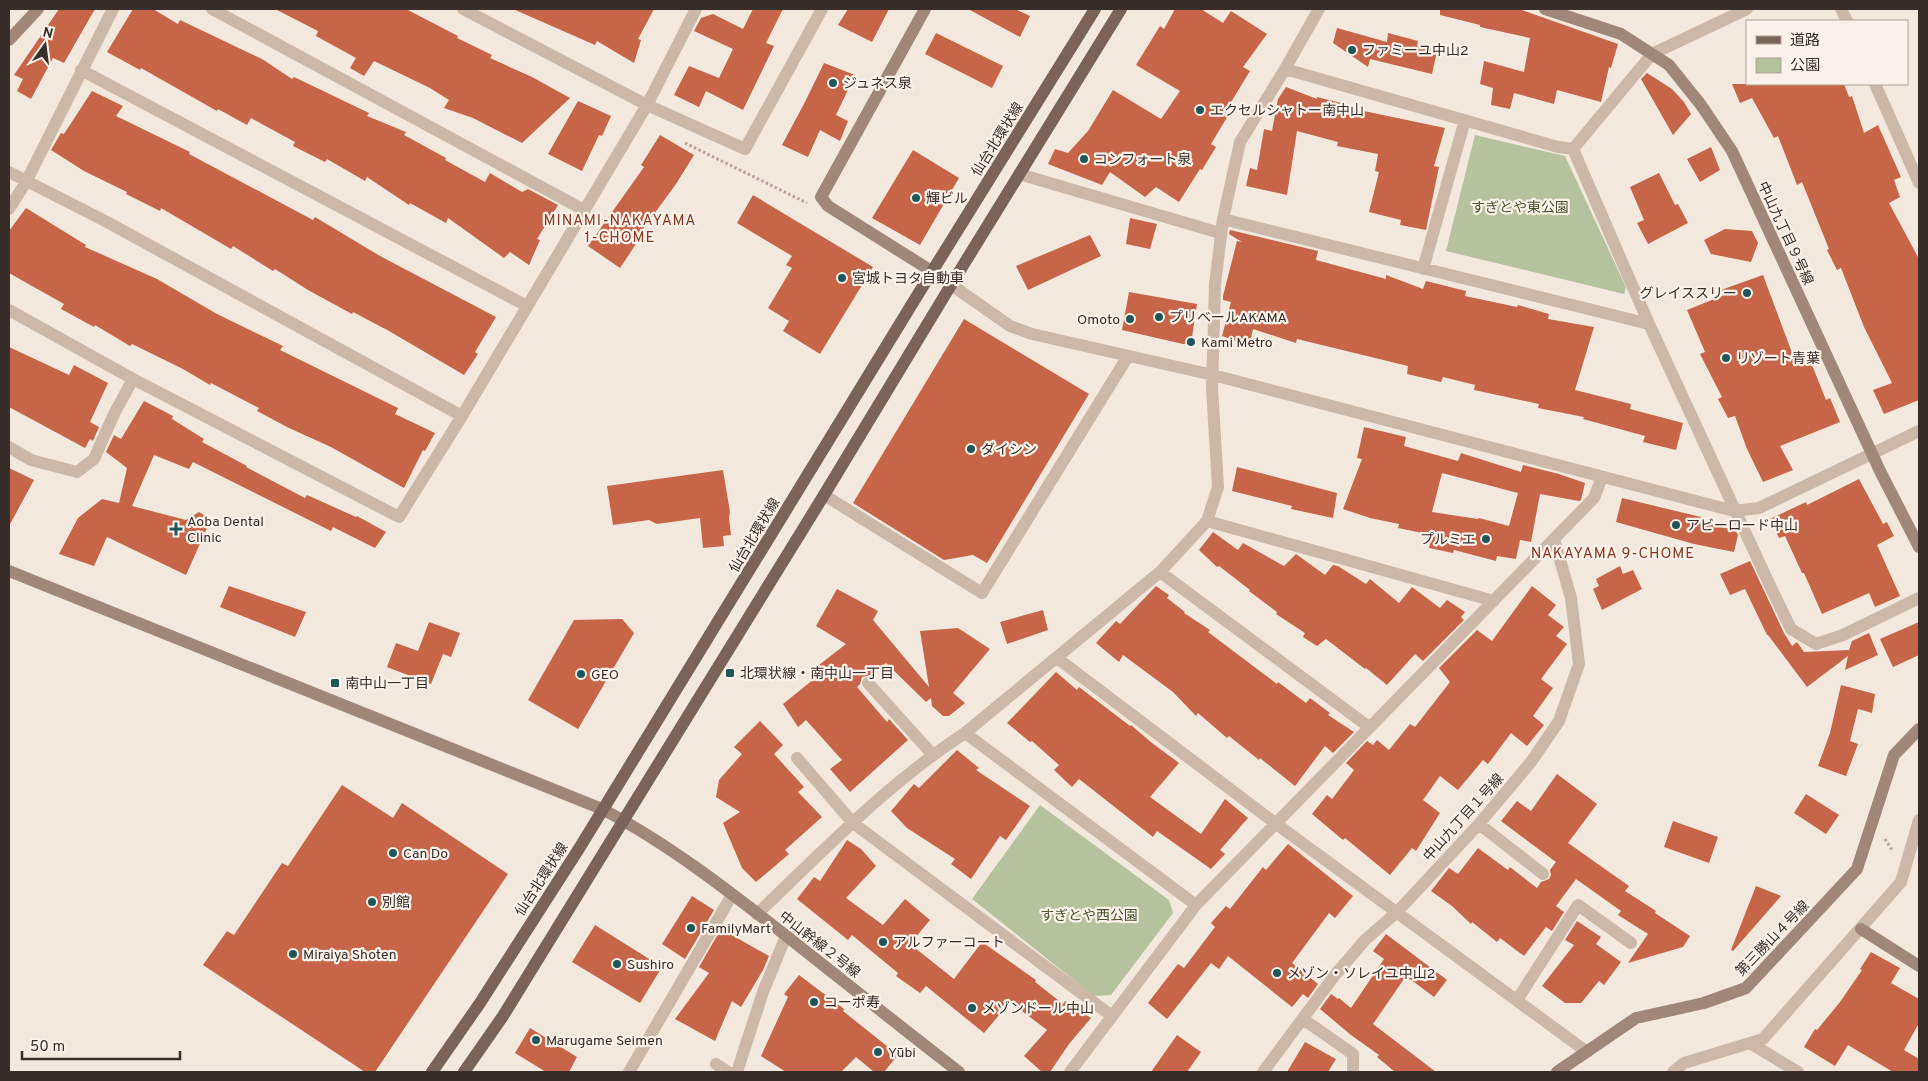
<svg xmlns="http://www.w3.org/2000/svg" width="1928" height="1081" viewBox="0 0 1928 1081" font-family="Overpass,'Noto Sans JP',sans-serif">
  <style>
    .green { fill: #b6c29d }
    .building { fill: #c66547; fill-rule: evenodd }
    .lines { fill: none; stroke-linecap: round; stroke-linejoin: round }
    .path { stroke: #b7a293; stroke-width: 3; stroke-dasharray: 2.5 2.5; stroke-linecap: butt }
    .street { stroke: #cbb8a9; stroke-width: 12 }
    .secondary { stroke: #9f877a; stroke-width: 12 }
    .primary { stroke: #7a645a; stroke-width: 12 }
    .poi-dot { fill: #1e565a; stroke: #faf2ea; stroke-width: 2 }
    .labels { text-anchor: middle; stroke-width: 4.5; stroke-linejoin: round; paint-order: stroke }
    .poi-label { font-size: 14px; fill: #382d29; stroke: #faf2ea; text-anchor: start }
    .street-label { font-size: 14px; fill: #382d29; stroke: #faf2ea }
    .park-label { font-size: 14px; fill: #47562c; stroke: #faf2ea }
    .neighbourhood-label { font-size: 15px; letter-spacing: 1px; fill: #873921; stroke: #faf2ea }
  </style>
  <rect width="100%" height="100%" fill="#f2e8dd"/>
  <!-- green -->
  <path class="green" d="M 1475,135 L 1565,156 L 1626,287 L 1624,294 L 1446,251 Z
    M 1040,805 L 1169,900 L 1173,913 L 1111,995 L 1094,996 L 972,899 Z"/>
  <!-- building -->
  <path class="building" d="M 59,9 L 95,9 L 64,63 L 53,58 L 31,99 L 17,91 L 23,79 L 14,75 Z
    M 133,9 L 153,9 L 178,24 L 180,20 L 262,59 L 292,79 L 294,77 L 369,113 L 367,116 L 406,132 L 404,135 L 446,158 L 445,160 L 485,182 L 490,173 L 522,192 L 528,189 L 558,205 L 537,239 L 540,240 L 529,265 L 510,252 L 504,258 L 448,218 L 446,223 L 410,203 L 409,205 L 367,177 L 365,181 L 327,159 L 325,162 L 293,146 L 295,142 L 251,118 L 247,125 L 218,109 L 217,111 L 141,68 L 140,70 L 107,52 Z
    M 275,9 L 406,9 L 458,36 L 457,38 L 492,55 L 490,58 L 532,77 L 570,98 L 522,143 L 473,118 L 444,108 L 449,100 L 430,88 L 374,61 L 364,76 L 350,68 L 356,58 L 316,36 L 318,31 Z
    M 513,9 L 654,9 L 638,39 L 641,40 L 634,63 L 597,41 L 595,45 Z
    M 753,9 L 783,9 L 766,43 L 774,46 L 743,110 L 706,91 L 699,107 L 674,95 L 689,66 L 719,78 L 733,49 L 694,31 L 701,18 L 713,14 L 743,29 Z
    M 848,9 L 889,9 L 872,42 L 838,25 Z
    M 968,9 L 1015,9 L 1030,16 L 1020,37 Z
    M 1175,9 L 1201,9 L 1223,23 L 1231,11 L 1267,34 L 1243,67 L 1250,71 L 1225,112 L 1229,114 L 1211,144 L 1216,147 L 1202,170 L 1200,169 L 1179,202 L 1156,187 L 1145,197 L 1110,172 L 1102,185 L 1048,164 L 1055,149 L 1068,153 L 1088,131 L 1113,90 L 1161,119 L 1180,91 L 1136,65 L 1160,26 L 1164,29 Z
    M 1440,9 L 1519,9 L 1618,44 L 1611,68 L 1609,67 L 1601,102 L 1557,90 L 1554,104 L 1514,93 L 1510,109 L 1491,105 L 1493,88 L 1480,84 L 1484,61 L 1524,72 L 1530,38 L 1480,27 L 1480,25 L 1440,15 Z
    M 1337,28 L 1387,42 L 1388,33 L 1418,41 L 1417,46 L 1437,51 L 1432,74 L 1370,59 L 1368,67 L 1333,43 Z
    M 936,33 L 1003,66 L 992,88 L 925,54 Z
    M 824,63 L 855,75 L 836,115 L 848,121 L 840,141 L 820,130 L 808,157 L 782,145 L 805,102 Z
    M 1647,73 L 1672,89 L 1684,102 L 1691,114 L 1673,135 L 1641,79 Z
    M 1732,84 L 1844,84 L 1849,97 L 1852,96 L 1864,133 L 1878,125 L 1901,177 L 1894,180 L 1900,197 L 1889,203 L 1919,259 L 1919,400 L 1884,414 L 1873,390 L 1892,383 L 1864,327 L 1841,268 L 1837,270 L 1827,250 L 1829,249 L 1802,182 L 1797,185 L 1778,136 L 1774,138 L 1752,98 L 1740,103 Z
    M 1286,87 L 1317,99 L 1317,97 L 1341,103 L 1340,106 L 1445,128 L 1434,166 L 1439,167 L 1426,230 L 1400,225 L 1401,220 L 1369,212 L 1379,172 L 1375,171 L 1378,154 L 1337,146 L 1338,142 L 1297,131 L 1287,195 L 1246,186 L 1250,168 L 1257,170 L 1264,129 L 1272,131 L 1278,99 Z
    M 92,91 L 123,106 L 116,116 L 190,152 L 189,154 L 313,220 L 315,217 L 380,256 L 496,317 L 475,352 L 478,354 L 464,375 L 389,331 L 353,312 L 352,314 L 308,290 L 275,269 L 273,271 L 233,246 L 231,249 L 161,208 L 160,211 L 126,194 L 127,192 L 84,171 L 51,150 L 61,133 L 64,134 Z
    M 578,101 L 611,116 L 602,136 L 599,135 L 582,171 L 548,154 Z
    M 660,135 L 694,155 L 676,184 L 638,236 L 640,238 L 620,268 L 588,246 L 644,167 L 641,165 Z
    M 1711,147 L 1720,170 L 1700,182 L 1687,159 Z
    M 913,150 L 959,178 L 920,245 L 872,218 Z
    M 1659,173 L 1675,205 L 1678,204 L 1688,223 L 1648,244 L 1637,223 L 1644,220 L 1630,187 Z
    M 753,195 L 873,267 L 820,354 L 783,331 L 789,321 L 768,308 L 792,268 L 786,265 L 792,256 L 737,223 Z
    M 26,208 L 86,245 L 85,247 L 157,279 L 217,314 L 283,346 L 280,350 L 398,408 L 395,414 L 435,433 L 425,451 L 423,450 L 404,488 L 331,447 L 289,428 L 257,411 L 259,408 L 211,383 L 210,385 L 183,369 L 132,344 L 130,346 L 95,325 L 94,327 L 61,309 L 64,304 L 9,273 L 9,231 Z
    M 1130,218 L 1157,224 L 1150,249 L 1126,244 Z
    M 1725,229 L 1752,231 L 1758,243 L 1751,262 L 1711,254 L 1704,240 Z
    M 1230,230 L 1318,251 L 1316,260 L 1386,279 L 1386,275 L 1423,289 L 1426,281 L 1466,291 L 1465,296 L 1517,307 L 1518,305 L 1549,314 L 1548,319 L 1594,327 L 1575,390 L 1631,404 L 1630,409 L 1683,423 L 1676,450 L 1643,442 L 1645,436 L 1583,419 L 1584,417 L 1538,408 L 1539,404 L 1474,390 L 1475,385 L 1443,377 L 1441,382 L 1407,374 L 1408,366 L 1297,339 L 1296,343 L 1253,329 L 1249,346 L 1222,336 L 1231,302 L 1223,300 L 1223,296 L 1237,241 L 1242,242 L 1229,234 Z
    M 1090,235 L 1101,256 L 1028,290 L 1016,266 Z
    M 1763,275 L 1797,366 L 1810,360 L 1826,400 L 1830,398 L 1840,422 L 1780,446 L 1793,470 L 1763,482 L 1747,449 L 1735,416 L 1728,418 L 1718,399 L 1722,397 L 1700,354 L 1705,352 L 1687,310 L 1724,295 L 1721,290 Z
    M 1129,292 L 1197,304 L 1191,344 L 1183,344 L 1122,330 Z
    M 964,319 L 1089,394 L 987,563 L 973,555 L 944,560 L 853,503 Z
    M 9,347 L 69,375 L 74,365 L 108,383 L 90,422 L 99,427 L 93,441 L 90,439 L 85,448 L 9,407 Z
    M 144,401 L 173,416 L 172,419 L 204,439 L 202,442 L 247,466 L 246,467 L 305,498 L 307,495 L 356,517 L 357,516 L 386,532 L 375,548 L 333,527 L 331,531 L 193,462 L 189,469 L 154,455 L 132,506 L 186,520 L 199,512 L 211,519 L 186,575 L 107,537 L 94,566 L 59,554 L 78,518 L 102,499 L 119,503 L 127,468 L 106,452 L 114,435 L 121,439 Z
    M 1364,427 L 1406,437 L 1404,446 L 1458,461 L 1461,453 L 1521,472 L 1523,465 L 1559,474 L 1585,483 L 1581,500 L 1579,501 L 1540,494 L 1531,542 L 1520,540 L 1516,559 L 1497,556 L 1496,561 L 1454,550 L 1453,553 L 1429,548 L 1432,535 L 1398,528 L 1399,524 L 1370,518 L 1343,509 L 1362,459 L 1357,458 ZM 1442,473 L 1518,493 L 1509,526 L 1479,518 L 1478,519 L 1432,512 Z
    M 1237,467 L 1337,493 L 1333,518 L 1291,509 L 1292,506 L 1232,491 Z
    M 9,468 L 34,480 L 9,526 Z
    M 723,470 L 730,512 L 729,518 L 731,535 L 723,536 L 724,546 L 703,548 L 700,518 L 657,524 L 649,520 L 613,525 L 607,486 Z
    M 1859,479 L 1883,524 L 1887,522 L 1894,536 L 1877,545 L 1900,596 L 1875,607 L 1869,593 L 1822,614 L 1804,573 L 1802,573 L 1785,536 L 1779,538 L 1770,519 L 1806,502 L 1807,505 Z
    M 1622,498 L 1701,517 L 1699,522 L 1735,530 L 1738,535 L 1734,552 L 1694,544 L 1616,522 Z
    M 1213,532 L 1238,550 L 1243,543 L 1284,566 L 1296,554 L 1325,575 L 1333,565 L 1338,566 L 1366,584 L 1370,579 L 1399,603 L 1412,587 L 1440,608 L 1447,600 L 1465,612 L 1461,617 L 1464,620 L 1423,661 L 1415,654 L 1387,685 L 1366,668 L 1365,669 L 1326,639 L 1317,646 L 1303,637 L 1305,633 L 1276,614 L 1277,612 L 1249,591 L 1250,590 L 1219,566 L 1217,567 L 1199,550 Z
    M 1750,561 L 1784,633 L 1792,646 L 1797,642 L 1804,652 L 1849,650 L 1852,641 L 1869,633 L 1878,655 L 1845,670 L 1848,656 L 1807,687 L 1768,635 L 1767,635 L 1745,589 L 1730,595 L 1720,574 Z
    M 1620,566 L 1623,574 L 1633,570 L 1642,589 L 1602,610 L 1593,589 L 1599,586 L 1596,579 Z
    M 229,586 L 306,612 L 295,637 L 220,607 Z
    M 1156,586 L 1169,595 L 1167,598 L 1185,612 L 1184,613 L 1210,630 L 1208,632 L 1277,684 L 1278,682 L 1306,703 L 1310,698 L 1330,713 L 1328,715 L 1354,732 L 1333,753 L 1325,746 L 1295,786 L 1260,758 L 1259,760 L 1229,736 L 1227,738 L 1198,713 L 1196,716 L 1173,692 L 1123,655 L 1119,662 L 1096,643 L 1116,621 L 1120,624 Z
    M 1532,586 L 1556,605 L 1548,615 L 1564,627 L 1556,636 L 1567,644 L 1541,679 L 1553,688 L 1533,716 L 1544,725 L 1527,746 L 1511,733 L 1488,764 L 1483,760 L 1458,790 L 1440,776 L 1423,800 L 1440,813 L 1416,851 L 1412,848 L 1390,875 L 1345,838 L 1343,840 L 1312,814 L 1327,795 L 1332,799 L 1354,770 L 1346,763 L 1367,741 L 1373,745 L 1377,740 L 1389,750 L 1410,724 L 1415,727 L 1450,682 L 1439,668 L 1477,630 L 1492,641 Z
    M 837,589 L 878,611 L 873,620 L 929,687 L 920,631 L 958,628 L 990,649 L 953,693 L 965,703 L 949,716 L 943,716 L 932,706 L 931,698 L 926,702 L 886,663 L 871,675 L 862,677 L 860,684 L 857,687 L 887,722 L 889,719 L 908,740 L 850,792 L 830,769 L 842,760 L 806,720 L 798,727 L 783,704 L 824,671 L 819,665 L 846,644 L 816,626 Z
    M 1043,610 L 1048,630 L 1007,644 L 1000,622 Z
    M 622,619 L 634,633 L 578,729 L 528,700 L 574,620 Z
    M 429,622 L 460,633 L 451,657 L 443,654 L 431,684 L 387,667 L 396,643 L 418,651 Z
    M 1919,622 L 1919,655 L 1893,667 L 1880,639 Z
    M 1056,672 L 1077,690 L 1079,687 L 1130,726 L 1131,725 L 1152,743 L 1179,763 L 1150,797 L 1201,834 L 1225,799 L 1248,818 L 1220,850 L 1225,854 L 1211,869 L 1157,831 L 1153,837 L 1079,779 L 1072,787 L 1054,770 L 1059,765 L 1032,741 L 1030,742 L 1007,723 Z
    M 1841,685 L 1875,694 L 1872,713 L 1858,709 L 1850,741 L 1858,744 L 1846,776 L 1818,766 L 1830,733 Z
    M 760,721 L 783,745 L 774,754 L 804,787 L 798,792 L 822,817 L 785,850 L 789,854 L 756,882 L 742,868 L 723,823 L 740,812 L 716,797 L 719,780 L 742,754 L 734,747 Z
    M 957,750 L 979,768 L 976,770 L 1030,806 L 1006,840 L 1000,836 L 971,879 L 951,864 L 955,859 L 907,828 L 891,811 L 914,784 L 919,788 Z
    M 1557,774 L 1597,804 L 1568,843 L 1629,886 L 1625,891 L 1656,911 L 1655,913 L 1690,936 L 1683,947 L 1628,963 L 1648,934 L 1618,915 L 1621,911 L 1576,879 L 1556,906 L 1564,912 L 1552,931 L 1546,927 L 1524,956 L 1500,938 L 1497,942 L 1472,922 L 1471,924 L 1452,906 L 1431,891 L 1449,868 L 1458,874 L 1478,848 L 1508,870 L 1510,867 L 1537,888 L 1541,882 L 1549,879 L 1551,875 L 1550,870 L 1556,862 L 1501,821 L 1517,801 L 1531,811 Z
    M 342,785 L 393,818 L 402,803 L 508,874 L 375,1072 L 365,1072 L 203,965 L 227,931 L 234,935 L 282,863 L 288,866 Z
    M 1806,794 L 1839,815 L 1826,834 L 1794,813 Z
    M 1673,821 L 1718,837 L 1709,863 L 1664,847 Z
    M 847,840 L 861,849 L 876,866 L 846,898 L 883,925 L 905,899 L 930,920 L 910,944 L 954,979 L 982,942 L 1036,980 L 1035,982 L 1063,1004 L 1065,1001 L 1091,1018 L 1069,1044 L 1050,1072 L 1042,1072 L 1024,1056 L 1047,1030 L 1010,1002 L 984,1033 L 926,986 L 920,993 L 896,976 L 898,973 L 852,935 L 848,940 L 797,899 L 814,877 L 820,881 Z
    M 1288,844 L 1353,896 L 1335,918 L 1329,913 L 1292,963 L 1318,984 L 1308,998 L 1303,994 L 1292,1007 L 1228,956 L 1219,969 L 1211,963 L 1167,1019 L 1148,1003 L 1178,964 L 1184,968 L 1215,927 L 1211,923 L 1226,906 L 1230,909 L 1263,867 L 1266,870 Z
    M 1756,886 L 1781,896 L 1733,951 L 1731,950 Z
    M 692,896 L 714,910 L 685,959 L 662,944 Z
    M 1577,921 L 1601,937 L 1596,944 L 1621,962 L 1604,985 L 1599,981 L 1581,1003 L 1565,1003 L 1542,986 L 1574,945 L 1565,940 Z
    M 595,925 L 662,967 L 640,1003 L 572,962 Z
    M 721,929 L 769,956 L 763,970 L 741,1007 L 732,1001 L 715,1041 L 675,1019 L 709,973 L 699,967 Z
    M 1386,934 L 1447,980 L 1434,997 L 1406,976 L 1373,1024 L 1436,1072 L 1395,1072 L 1377,1057 L 1379,1055 L 1351,1035 L 1320,1009 L 1331,994 L 1338,999 L 1339,998 L 1351,1008 L 1384,959 L 1373,951 Z
    M 1871,952 L 1900,968 L 1891,983 L 1919,999 L 1919,1023 L 1904,1050 L 1919,1059 L 1919,1072 L 1893,1072 L 1848,1045 L 1835,1066 L 1804,1047 L 1815,1029 L 1817,1030 L 1840,1002 L 1862,970 L 1860,969 Z
    M 799,975 L 844,1009 L 843,1011 L 898,1055 L 884,1072 L 874,1072 L 856,1057 L 841,1072 L 786,1072 L 761,1056 L 788,997 L 784,994 Z
    M 530,1028 L 577,1057 L 569,1072 L 546,1072 L 515,1053 Z
    M 1177,1035 L 1201,1052 L 1187,1072 L 1151,1072 Z
    M 1305,1042 L 1336,1059 L 1328,1072 L 1287,1072 Z"/>
  <g class="lines">
    <!-- path -->
    <path class="path" d="M 685,143 L 807,203
      M 1885,839 L 1892,850"/>
    <!-- street -->
    <path class="street" d="M 212,9 L 584,210
      M 463,9 L 647,105 L 745,149 L 822,9
      M 1841,9 L 1847,21
      M 1285,69 L 1558,147 L 1573,149 L 1652,54 L 1747,9
      M 81,70 L 527,306
      M 1875,84 L 1919,183
      M 1573,149 L 1649,324 L 1772,590 L 1791,629 L 1816,644 L 1843,635 L 1919,598
      M 9,172 L 107,222 L 462,416
      M 1019,174 L 1220,233
      M 9,209 L 26,182 L 113,9
      M 1223,219 L 1649,324
      M 1423,269 L 1465,120
      M 933,272 L 1010,326 L 1032,334 L 1213,375 L 1734,511 L 1759,508 L 1919,431
      M 9,310 L 133,379 L 399,517 L 462,416 L 647,105 L 696,9
      M 9,447 L 31,460 L 77,472 L 94,459 L 114,414 L 133,379
      M 824,495 L 982,593 L 1128,356
      M 1207,521 L 1494,601
      M 1160,572 L 1369,727
      M 1057,658 L 1275,823 L 1587,1052
      M 868,683 L 932,754
      M 965,733 L 1196,905
      M 797,758 L 853,823 L 1112,1016
      M 1479,824 L 1543,874
      M 757,914 C 824,850 888,783 965,733 L 1160,572 L 1207,521 L 1218,487 L 1212,388 L 1215,284 L 1223,219 L 1240,142 L 1285,69 L 1319,9
      M 1517,1000 L 1578,905 L 1631,943
      M 1303,1019 L 1353,1054 L 1353,1072
      M 1750,1043 L 1798,1072
      M 716,1064 L 728,1072
      M 629,1072 L 732,895
      M 737,1072 L 763,992 L 786,936
      M 1070,1072 L 1196,905 L 1594,498 L 1602,477
      M 1263,1072 L 1335,975 L 1365,940 L 1397,912 L 1479,824 L 1531,762 L 1559,721 L 1579,664 L 1571,598 L 1554,539
      M 1673,1072 L 1684,1063 L 1763,1039 L 1901,882 L 1919,820"/>
    <!-- secondary -->
    <path class="secondary" d="M 925,9 L 821,197 L 828,206 L 933,272
      M 1545,9 L 1621,34 L 1669,65 L 1701,105 L 1732,151 L 1880,471 L 1919,547
      M 9,40 L 38,9
      M 9,571 L 602,809 C 669,844 730,892 789,938 C 846,983 902,1028 959,1072
      M 1861,929 L 1919,966
      M 1557,1072 L 1636,1018 L 1704,1003 L 1746,988 L 1857,869 L 1894,755 L 1919,729"/>
    <!-- primary -->
    <path class="primary" d="M 432,1072 L 480,1003 L 580,847 L 920,291 L 1095,9
      M 464,1072 L 503,1016 L 824,495 L 951,285 L 1121,9"/>
  </g>
  <!-- markers -->
  <g class="poi-dot">
    <circle cx="1352" cy="50" r="5"/>
    <circle cx="833" cy="83" r="5"/>
    <circle cx="1200" cy="110" r="5"/>
    <circle cx="1084" cy="159" r="5"/>
    <circle cx="916" cy="198" r="5"/>
    <circle cx="842" cy="278" r="5"/>
    <circle cx="1747" cy="293" r="5"/>
    <circle cx="1159" cy="317" r="5"/>
    <circle cx="1130" cy="319" r="5"/>
    <circle cx="1191" cy="342" r="5"/>
    <circle cx="1726" cy="358" r="5"/>
    <circle cx="971" cy="449" r="5"/>
    <circle cx="1676" cy="525" r="5"/>
    <path d="M173.5 521.5h5v5h5v5h-5v5h-5v-5h-5v-5h5z"/>
    <circle cx="1486" cy="539" r="5"/>
    <rect x="725" y="668" width="10" height="10" rx="2.5"/>
    <circle cx="581" cy="674" r="5"/>
    <rect x="330" y="678" width="10" height="10" rx="2.5"/>
    <circle cx="393" cy="853" r="5"/>
    <circle cx="372" cy="902" r="5"/>
    <circle cx="691" cy="928" r="5"/>
    <circle cx="883" cy="942" r="5"/>
    <circle cx="293" cy="954" r="5"/>
    <circle cx="617" cy="964" r="5"/>
    <circle cx="1277" cy="973" r="5"/>
    <circle cx="814" cy="1002" r="5"/>
    <circle cx="972" cy="1008" r="5"/>
    <circle cx="536" cy="1040" r="5"/>
    <circle cx="878" cy="1052" r="5"/>
  </g>
  <g class="labels">
    <!-- poi labels -->
    <g class="poi-label">
      <text x="1362" y="55">ファミーユ中山2</text>
      <text x="843" y="88">ジュネス泉</text>
      <text x="1210" y="115">エクセルシャトー南中山</text>
      <text x="1094" y="164">コンフォート泉</text>
      <text x="926" y="203">輝ビル</text>
      <text x="852" y="283">宮城トヨタ自動車</text>
      <text x="1737" y="298" text-anchor="end">グレイススリー</text>
      <text x="1169" y="322">プリベールAKAMA</text>
      <text x="1120" y="324" text-anchor="end">Omoto</text>
      <text x="1201" y="347">Kami Metro</text>
      <text x="1736" y="363">リゾート青葉</text>
      <text x="981" y="454">ダイシン</text>
      <text x="187" y="526">Aoba Dental<tspan x="187" dy="16">Clinic</tspan></text>
      <text x="1686" y="530">アビーロード中山</text>
      <text x="1476" y="544" text-anchor="end">プルミエ</text>
      <text x="740" y="678">北環状線・南中山一丁目</text>
      <text x="591" y="679">GEO</text>
      <text x="345" y="688">南中山一丁目</text>
      <text x="403" y="858">Can Do</text>
      <text x="382" y="907">別館</text>
      <text x="701" y="933">FamilyMart</text>
      <text x="893" y="947">アルファーコート</text>
      <text x="303" y="959">Miraiya Shoten</text>
      <text x="627" y="969">Sushiro</text>
      <text x="1287" y="978">メゾン・ソレイユ中山2</text>
      <text x="824" y="1007">コーポ寿</text>
      <text x="982" y="1013">メゾンドール中山</text>
      <text x="546" y="1045">Marugame Seimen</text>
      <text x="888" y="1057">Yūbi</text>
    </g>
    <!-- street labels -->
    <g class="street-label">
      <text transform="translate(997 139) rotate(-58)" y="5">仙台北環状線</text>
      <text transform="translate(1786 233) rotate(65)" y="5">中山九丁目９号線</text>
      <text transform="translate(754 535) rotate(-59)" y="5">仙台北環状線</text>
      <text transform="translate(1463 817) rotate(-48)" y="5">中山九丁目１号線</text>
      <text transform="translate(541 879) rotate(-57)" y="5">仙台北環状線</text>
      <text transform="translate(1772 938) rotate(-46)" y="5">第三勝山４号線</text>
      <text transform="translate(820 944) rotate(38)" y="5">中山幹線２号線</text>
    </g>
    <!-- park labels -->
    <g class="park-label">
      <text x="1520" y="212">すぎとや東公園</text>
      <text x="1089" y="920">すぎとや西公園</text>
    </g>
    <!-- neighbourhood labels -->
    <g class="neighbourhood-label">
      <text x="620" y="225">MINAMI-NAKAYAMA<tspan x="620" dy="17">1-CHOME</tspan></text>
      <text x="1613" y="558">NAKAYAMA 9-CHOME</text>
    </g>
  </g>
  <!-- border -->
  <rect width="1928" height="1081" fill="none" stroke="#382d29" stroke-width="20"/>
  <!-- legend -->
  <rect x="1746" y="20" width="162" height="65" fill="#faf2ea" stroke="#aca39d"/>
  <rect x="1756" y="36" width="25" height="8" fill="#7a645a" stroke="#aca39d"/>
  <text x="1790" y="45" font-size="15" fill="#382d29">道路</text>
  <rect x="1756" y="58" width="25" height="15" fill="#b6c29d" stroke="#aca39d"/>
  <text x="1790" y="70" font-size="15" fill="#382d29">公園</text>
  <!-- north arrow -->
  <g transform="translate(45 45) rotate(14)" stroke="#faf2ea" stroke-width="4" paint-order="stroke">
  <path d="M0-4L9 19L0 12L-9 19Z" fill="#382d29"/>
  <text y="-8" font-size="14" font-weight="bold" text-anchor="middle" fill="#382d29">N</text>
  </g>
  <!-- scale -->
  <path d="M22 1051v8h158v-8" fill="none" stroke="#382d29" stroke-width="2.5"/>
  <text x="30" y="1051" font-size="15" fill="#382d29" stroke="#faf2ea" stroke-width="4" paint-order="stroke">50 m</text>
</svg>
